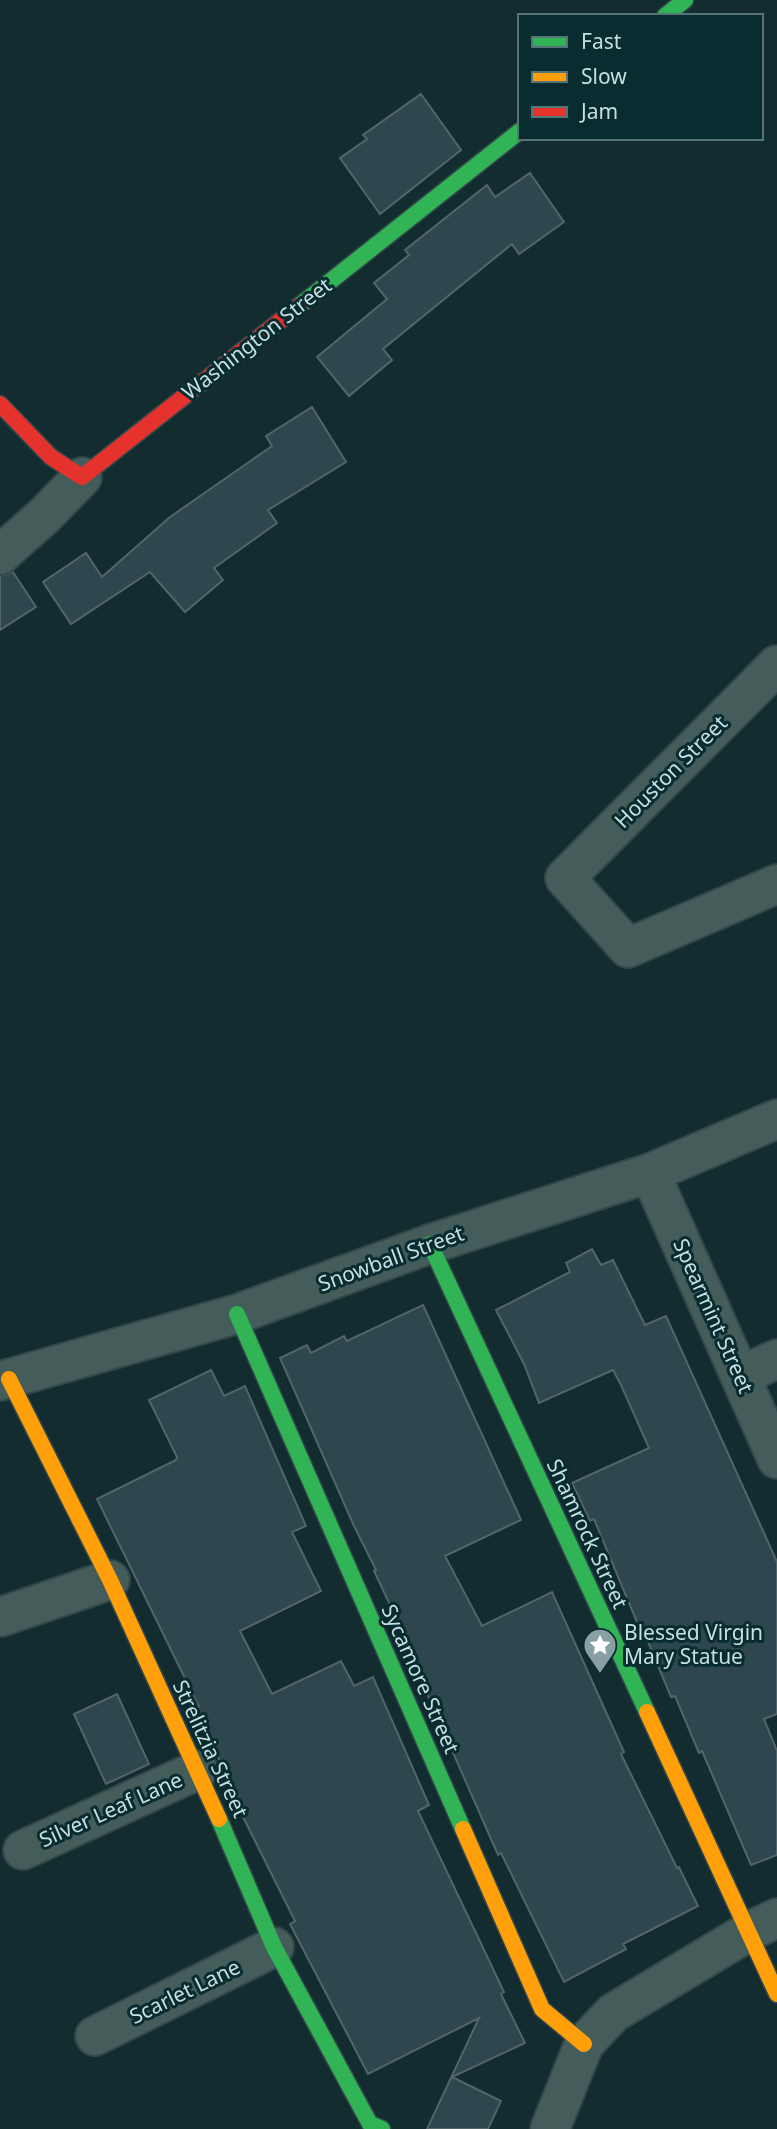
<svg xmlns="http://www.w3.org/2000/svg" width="777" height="2129" viewBox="0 0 777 2129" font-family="'Noto Sans',sans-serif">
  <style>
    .building { fill: #2e474e; stroke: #526569; stroke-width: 2 }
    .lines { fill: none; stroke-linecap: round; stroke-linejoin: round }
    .street-casing { stroke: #324749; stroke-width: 42 }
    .fast-casing { stroke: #324749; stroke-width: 19 }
    .slow-casing { stroke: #324749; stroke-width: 19 }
    .jam-casing { stroke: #324749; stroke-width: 19 }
    .street { stroke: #445d5a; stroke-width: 38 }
    .fast { stroke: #30b455; stroke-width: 16 }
    .slow { stroke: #ff9f0a; stroke-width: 16 }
    .jam { stroke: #e5322d; stroke-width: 16 }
    .labels { text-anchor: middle; stroke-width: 6; stroke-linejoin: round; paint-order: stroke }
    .street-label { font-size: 21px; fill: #c8dfe2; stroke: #082c2f }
    .poi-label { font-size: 21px; fill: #c8dfe2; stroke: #082c2f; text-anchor: start }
  </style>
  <rect width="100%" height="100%" fill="#122c2f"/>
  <!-- building -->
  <path class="building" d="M 421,94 L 461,150 L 380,214 L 340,158 L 367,139 L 363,135 Z
    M 530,173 L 564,222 L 519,254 L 512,244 L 383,349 L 392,360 L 349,396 L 317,357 L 387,299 L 374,283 L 409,255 L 405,250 L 487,185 L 495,197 Z
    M 312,407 L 346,462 L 268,510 L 277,523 L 214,568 L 223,580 L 185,612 L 150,572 L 71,624 L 43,582 L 86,553 L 102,577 L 170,517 L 272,446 L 266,436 Z
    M 13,572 L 36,607 L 0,630 L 0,576 Z
    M 592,1249 L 601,1265 L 613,1260 L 645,1325 L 666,1316 L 777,1562 L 777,1714 L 764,1719 L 777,1751 L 777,1855 L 751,1865 L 702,1751 L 699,1753 L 675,1696 L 671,1697 L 646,1637 L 644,1639 L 594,1519 L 590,1521 L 572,1483 L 649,1448 L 621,1385 L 613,1370 L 539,1403 L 524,1364 L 496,1310 L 570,1272 L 566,1263 Z
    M 423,1305 L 521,1520 L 445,1556 L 482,1626 L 552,1592 L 624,1752 L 621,1754 L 677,1868 L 679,1867 L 698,1906 L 623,1944 L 626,1949 L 564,1982 L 501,1853 L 498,1855 L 396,1623 L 398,1622 L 374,1571 L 376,1570 L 354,1526 L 280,1358 L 307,1345 L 311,1353 L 344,1336 L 347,1341 Z
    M 211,1370 L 224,1396 L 245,1386 L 306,1526 L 292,1532 L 321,1591 L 240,1631 L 272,1694 L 341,1661 L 354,1686 L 373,1677 L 429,1805 L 418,1811 L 504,1992 L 501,1994 L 525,2043 L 452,2077 L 501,2101 L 488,2129 L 427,2129 L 479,2018 L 368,2074 L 290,1924 L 295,1921 L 241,1813 L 245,1811 L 194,1709 L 199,1707 L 97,1499 L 176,1460 L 177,1457 L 149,1400 Z
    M 117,1694 L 149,1764 L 106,1784 L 74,1714 Z"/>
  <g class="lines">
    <defs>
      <path id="street" d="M 0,555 L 45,515 L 82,477
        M 777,665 L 565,878 L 628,948 L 777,884
        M 650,1173 L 777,1459
        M 740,1376 L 777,1359
        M 0,1381 L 237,1314 L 430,1244 L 650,1173 L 777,1119
        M 0,1617 L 110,1580
        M 23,1850 L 198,1770
        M 95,2036 L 274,1947
        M 550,2129 L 584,2044 L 613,2013 L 748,1932 L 777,1918"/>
      <path id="fast" d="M 665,16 L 685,0
        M 299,306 L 520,131
        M 430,1244 L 647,1712
        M 237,1314 L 463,1829
        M 219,1819 L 274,1947 L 370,2124 L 382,2129"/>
      <path id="slow" d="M 9,1379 L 110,1580 L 219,1819
        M 647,1712 L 777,1994
        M 463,1829 L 542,2009 L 584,2044"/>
      <path id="jam" d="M 0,404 L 51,457 L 82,477 L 299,306"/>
    </defs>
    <!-- street casing -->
    <use href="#street" class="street-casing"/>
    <!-- fast casing -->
    <use href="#fast" class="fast-casing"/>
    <!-- slow casing -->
    <use href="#slow" class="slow-casing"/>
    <!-- jam casing -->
    <use href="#jam" class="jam-casing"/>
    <!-- street -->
    <use href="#street" class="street"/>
    <!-- fast -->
    <use href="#fast" class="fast"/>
    <!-- slow -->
    <use href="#slow" class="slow"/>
    <!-- jam -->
    <use href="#jam" class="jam"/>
  </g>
  <!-- icons -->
  <defs>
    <symbol id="sight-pin" viewBox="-11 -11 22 30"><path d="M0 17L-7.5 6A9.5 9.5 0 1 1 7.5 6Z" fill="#88a0a3" stroke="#082c2f"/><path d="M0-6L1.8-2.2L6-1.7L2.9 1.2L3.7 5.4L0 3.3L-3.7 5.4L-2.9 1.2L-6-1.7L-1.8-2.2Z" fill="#fff"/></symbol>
  </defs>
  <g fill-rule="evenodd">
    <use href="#sight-pin" x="581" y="1626" width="38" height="52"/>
  </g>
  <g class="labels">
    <!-- street labels -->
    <g class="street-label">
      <text transform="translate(257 339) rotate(-38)" y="7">Washington Street</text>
      <text transform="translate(671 772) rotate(-45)" y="7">Houston Street</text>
      <text transform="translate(391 1259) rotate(-20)" y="7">Snowball Street</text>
      <text transform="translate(713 1316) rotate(66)" y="7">Spearmint Street</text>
      <text transform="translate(587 1534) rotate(65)" y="7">Shamrock Street</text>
      <text transform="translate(420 1679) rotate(66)" y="7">Sycamore Street</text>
      <text transform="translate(210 1749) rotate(65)" y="7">Strelitzia Street</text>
      <text transform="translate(111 1810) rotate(-24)" y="7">Silver Leaf Lane</text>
      <text transform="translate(185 1992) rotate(-26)" y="7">Scarlet Lane</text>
    </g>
    <!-- poi labels -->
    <g class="poi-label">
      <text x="624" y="1640">Blessed Virgin<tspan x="624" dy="24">Mary Statue</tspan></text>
    </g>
  </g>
  <!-- legend -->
  <rect x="518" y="14" width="245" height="126" fill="#082c2f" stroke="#557477" stroke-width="2"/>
  <rect x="532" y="37" width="35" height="10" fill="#30b455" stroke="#557477" stroke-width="2"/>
  <text x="581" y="49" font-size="21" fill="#c8dfe2">Fast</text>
  <rect x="532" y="72" width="35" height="10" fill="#ff9f0a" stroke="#557477" stroke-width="2"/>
  <text x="581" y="84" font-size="21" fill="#c8dfe2">Slow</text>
  <rect x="532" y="107" width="35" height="10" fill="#e5322d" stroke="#557477" stroke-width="2"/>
  <text x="581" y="119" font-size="21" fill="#c8dfe2">Jam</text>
</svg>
